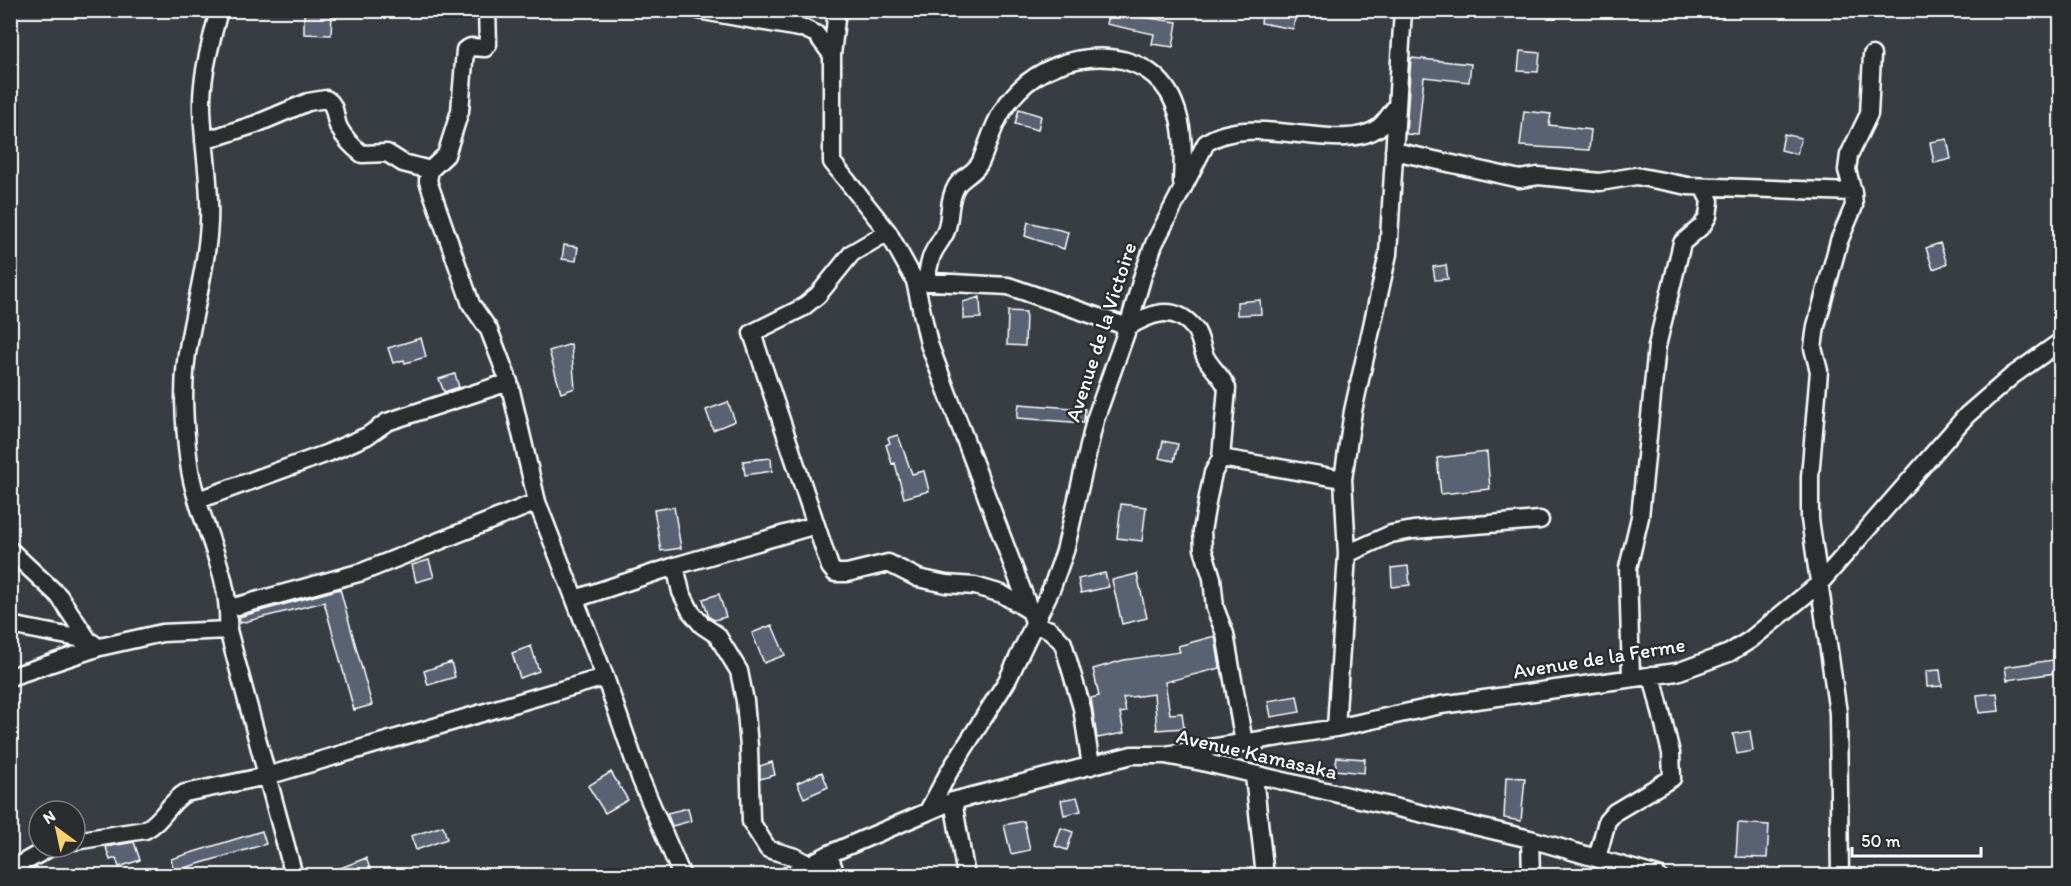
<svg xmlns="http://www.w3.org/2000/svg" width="2071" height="886" viewBox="0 0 2071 886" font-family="Itim,sans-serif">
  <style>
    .building { fill: #586273; stroke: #fff; stroke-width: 1.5 }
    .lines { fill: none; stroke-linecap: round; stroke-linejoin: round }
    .minor-casing { stroke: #fff; stroke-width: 21 }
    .minor { stroke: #2a2d2e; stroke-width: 16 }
    .labels { text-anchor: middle; stroke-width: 5; stroke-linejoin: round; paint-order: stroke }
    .street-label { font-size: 21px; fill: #fff; stroke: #2a2d2e }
  </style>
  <rect width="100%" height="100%" fill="#383d43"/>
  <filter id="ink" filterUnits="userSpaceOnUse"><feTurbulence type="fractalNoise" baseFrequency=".0167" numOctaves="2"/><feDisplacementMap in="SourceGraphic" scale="12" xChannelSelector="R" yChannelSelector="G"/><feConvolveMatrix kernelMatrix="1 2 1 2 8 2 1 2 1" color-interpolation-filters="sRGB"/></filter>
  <g filter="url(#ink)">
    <!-- building -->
    <path class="building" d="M 1109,10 L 1124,10 L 1142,14 L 1142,17 L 1177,22 L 1173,47 L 1152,44 L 1154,34 L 1106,24 Z
      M 1263,10 L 1296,14 L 1293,29 L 1261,23 Z
      M 304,13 L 332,14 L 331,35 L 304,34 Z
      M 1520,51 L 1540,53 L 1538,72 L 1518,71 Z
      M 1411,58 L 1471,64 L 1469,82 L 1424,77 L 1418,135 L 1406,134 Z
      M 1019,109 L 1041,116 L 1038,130 L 1015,124 Z
      M 1524,111 L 1551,114 L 1549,125 L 1591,130 L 1589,150 L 1520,146 Z
      M 1784,134 L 1801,138 L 1797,154 L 1781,150 Z
      M 1947,139 L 1951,159 L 1934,163 L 1930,142 Z
      M 1028,222 L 1068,232 L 1064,249 L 1025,236 Z
      M 1940,243 L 1947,264 L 1933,269 L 1926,248 Z
      M 564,245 L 578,247 L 576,261 L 562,259 Z
      M 1446,265 L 1448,279 L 1435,280 L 1433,267 Z
      M 980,297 L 981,318 L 963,319 L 963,302 Z
      M 1260,300 L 1261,314 L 1237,315 L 1237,302 Z
      M 1008,311 L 1026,312 L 1025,346 L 1007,345 Z
      M 421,338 L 426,357 L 405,363 L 404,360 L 393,363 L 388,348 Z
      M 571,344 L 575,388 L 561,393 L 549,351 Z
      M 455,374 L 459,387 L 444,392 L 439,379 Z
      M 728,402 L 735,421 L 713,430 L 706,410 Z
      M 1019,404 L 1085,409 L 1084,423 L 1017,418 Z
      M 898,435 L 912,474 L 924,471 L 929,491 L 904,498 L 895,463 L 892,464 L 886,445 L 890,443 L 888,438 Z
      M 1163,441 L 1178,444 L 1174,461 L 1159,458 Z
      M 1487,452 L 1490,489 L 1441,494 L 1437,458 Z
      M 771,458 L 772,471 L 745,475 L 743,461 Z
      M 1121,504 L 1146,507 L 1142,541 L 1117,538 Z
      M 674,507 L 681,548 L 661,551 L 654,510 Z
      M 429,560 L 434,577 L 416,582 L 412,565 Z
      M 1408,566 L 1410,585 L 1392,587 L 1391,568 Z
      M 1105,573 L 1109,587 L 1081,593 L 1078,579 Z
      M 1137,574 L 1147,618 L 1122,624 L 1112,580 Z
      M 340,589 L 372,705 L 354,710 L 324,602 L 240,623 L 239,617 Z
      M 719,594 L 726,617 L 714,620 L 709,617 L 703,599 Z
      M 772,625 L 785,655 L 764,663 L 752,633 Z
      M 1215,636 L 1220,668 L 1165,682 L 1170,714 L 1182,713 L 1184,728 L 1157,730 L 1154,694 L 1123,698 L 1126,712 L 1120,713 L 1124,733 L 1097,738 L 1091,698 L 1099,696 L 1093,669 L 1124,660 L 1180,652 L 1178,646 Z
      M 531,646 L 539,671 L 520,678 L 512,653 Z
      M 2053,660 L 2055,673 L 2007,680 L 2005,667 Z
      M 451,662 L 455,677 L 428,685 L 424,671 Z
      M 1940,670 L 1942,686 L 1927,687 L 1926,671 Z
      M 1997,693 L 1999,711 L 1979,713 L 1977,695 Z
      M 1297,696 L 1300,712 L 1271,717 L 1268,701 Z
      M 1750,731 L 1753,751 L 1737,754 L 1733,734 Z
      M 1337,757 L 1365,759 L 1364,773 L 1335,770 Z
      M 772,762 L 775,775 L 760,779 L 760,766 Z
      M 611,772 L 628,800 L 605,813 L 588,786 Z
      M 822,772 L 828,787 L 804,798 L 797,783 Z
      M 1506,777 L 1525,778 L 1521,821 L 1504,818 Z
      M 1077,797 L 1081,811 L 1064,815 L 1061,800 Z
      M 688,808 L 691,821 L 672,826 L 667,813 Z
      M 1024,821 L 1030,850 L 1011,854 L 1004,825 Z
      M 1738,823 L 1769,825 L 1767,858 L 1736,857 Z
      M 443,826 L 447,839 L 416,850 L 411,836 Z
      M 1061,828 L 1073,832 L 1067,850 L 1055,846 Z
      M 262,831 L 266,844 L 174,871 L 171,859 Z
      M 134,842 L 140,860 L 119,867 L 116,858 L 110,860 L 106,847 Z
      M 366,858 L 373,876 L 325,876 L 325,874 Z"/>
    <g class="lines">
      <defs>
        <path id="minor" d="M 219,10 C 211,42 201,76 202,108 C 203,146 211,184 209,222 C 207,263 196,302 189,342 C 181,382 184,424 189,464 C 197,521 232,571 228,630 L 294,876
          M 487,10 L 488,44 L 485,48 L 471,47 L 465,50 L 460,111 L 446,155 L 430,170 L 428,181 L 471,304 L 489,330 L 509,382 L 537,502 L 605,677 L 641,780 L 682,876
          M 698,10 L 799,28
          M 780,10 L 790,22 L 816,34 L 832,55
          M 837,10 L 832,55 L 832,162 L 888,232 L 915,281 L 929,344 L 1035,624 L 1050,630 L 1063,643 L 1082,708 L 1091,766
          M 204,141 L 256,124 L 308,102 L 326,99 C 337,105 334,118 339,128 C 345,139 353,147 362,154 L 387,153 L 403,163 L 430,170
          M 1394,151 L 1520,179 L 1538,176 L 1600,182 L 1636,176 L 1688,186 L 1853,192
          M 915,281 L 1008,286 L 1128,327 C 1149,314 1174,303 1194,328 C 1201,336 1201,349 1206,358 C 1212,369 1222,376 1227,388 L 1221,458 L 1213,473 L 1208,497 L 1202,531 L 1203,549 L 1212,578 L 1215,608 L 1225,634 L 1244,743
          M 926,281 C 928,271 929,260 934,251 C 938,244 943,238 946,231 C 951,217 948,200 956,187 C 961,177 976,173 981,161 C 992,134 996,113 1019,90 C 1059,49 1148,40 1174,103 C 1185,129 1183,154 1182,183
          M 1221,458 L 1343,479
          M 198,500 L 328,453 L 367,436 L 387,422 L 509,382
          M 816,525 L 830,567 L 835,573 L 847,573 L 888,563 L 918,578 L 946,584 L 975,586 L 1002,594 L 1030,611
          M 10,550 L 59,596 L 88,640
          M 1347,554 L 1391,534 L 1413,530 L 1540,520
          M 675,566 L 681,592 L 691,612 L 702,625 L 717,635 L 739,671 L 745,701 L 749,747 L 751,822 L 768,849 L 795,857 L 808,864
          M 575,599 L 675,566 L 816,525 L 752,333 L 802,308 L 818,295 L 852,253 L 888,232
          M 230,608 L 362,572 L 537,502
          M 10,625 L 88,640 L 94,644
          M 10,677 L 100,647 L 162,633 L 228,630
          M 1631,678 L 1628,568 L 1640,517 L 1657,346 L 1682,243 L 1702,226 L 1708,216 L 1710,201 L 1703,187
          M 1336,728 L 1347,554 L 1343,479 L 1353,411 L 1388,254 L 1403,10
          M 1165,755 L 1336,728 L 1441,705 L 1677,672 L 1729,653 L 1750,640 L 1820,583 L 1967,415 L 2012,376 L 2060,342
          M 1254,776 L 1265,876
          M 953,801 L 966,876
          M 928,811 L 949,772 L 1007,681 L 1052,587 L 1065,551 L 1095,420 L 1128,327 L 1143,275 L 1154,244 L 1206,143 C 1252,111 1340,155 1378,128 C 1385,123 1390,114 1396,107
          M 1530,839 L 1531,876
          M 75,841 L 145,830 C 163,821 169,802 185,793 L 267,776 L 605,677
          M 829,854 L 836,876
          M 1597,858 L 1607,821 L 1615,812 L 1672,778 L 1671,753 L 1652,675
          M 10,870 L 51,847
          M 787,876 L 829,854 L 953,801 L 1132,755 L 1165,755 L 1202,762 L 1530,839 L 1658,876
          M 1840,876 L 1838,713 L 1810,519 L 1810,477 L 1819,371 L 1813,348 L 1816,326 L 1839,241 L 1854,206 L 1853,192 L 1847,170 L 1849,155 L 1869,114 L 1872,55"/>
      </defs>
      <!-- minor casing -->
      <use href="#minor" class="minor-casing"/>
      <!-- minor -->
      <use href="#minor" class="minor"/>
    </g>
  </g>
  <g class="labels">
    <!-- street labels -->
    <g class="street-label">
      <text transform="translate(1101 332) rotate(-72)" y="7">Avenue de la Victoire</text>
      <text transform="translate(1599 658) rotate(-9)" y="7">Avenue de la Ferme</text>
      <text transform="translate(1257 754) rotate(13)" y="7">Avenue Kamasaka</text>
    </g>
  </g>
  <!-- margin -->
  <rect width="2071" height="886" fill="none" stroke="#2a2d2e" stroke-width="36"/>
  <rect x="18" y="18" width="2035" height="850" fill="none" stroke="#fff" stroke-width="2" filter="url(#ink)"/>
  <!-- north arrow -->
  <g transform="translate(57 829) rotate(327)"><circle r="28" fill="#2a2d2e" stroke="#7f8182" stroke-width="1.5"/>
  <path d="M0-4.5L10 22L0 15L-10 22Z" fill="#ffd166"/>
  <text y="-9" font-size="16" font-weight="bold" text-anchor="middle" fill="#ffffff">N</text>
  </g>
  <!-- scale -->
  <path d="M1852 847v9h129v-9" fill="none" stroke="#ffffff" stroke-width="3"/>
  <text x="1861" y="847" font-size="18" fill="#ffffff" stroke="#2a2d2e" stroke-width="4.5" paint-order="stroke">50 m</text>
</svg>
